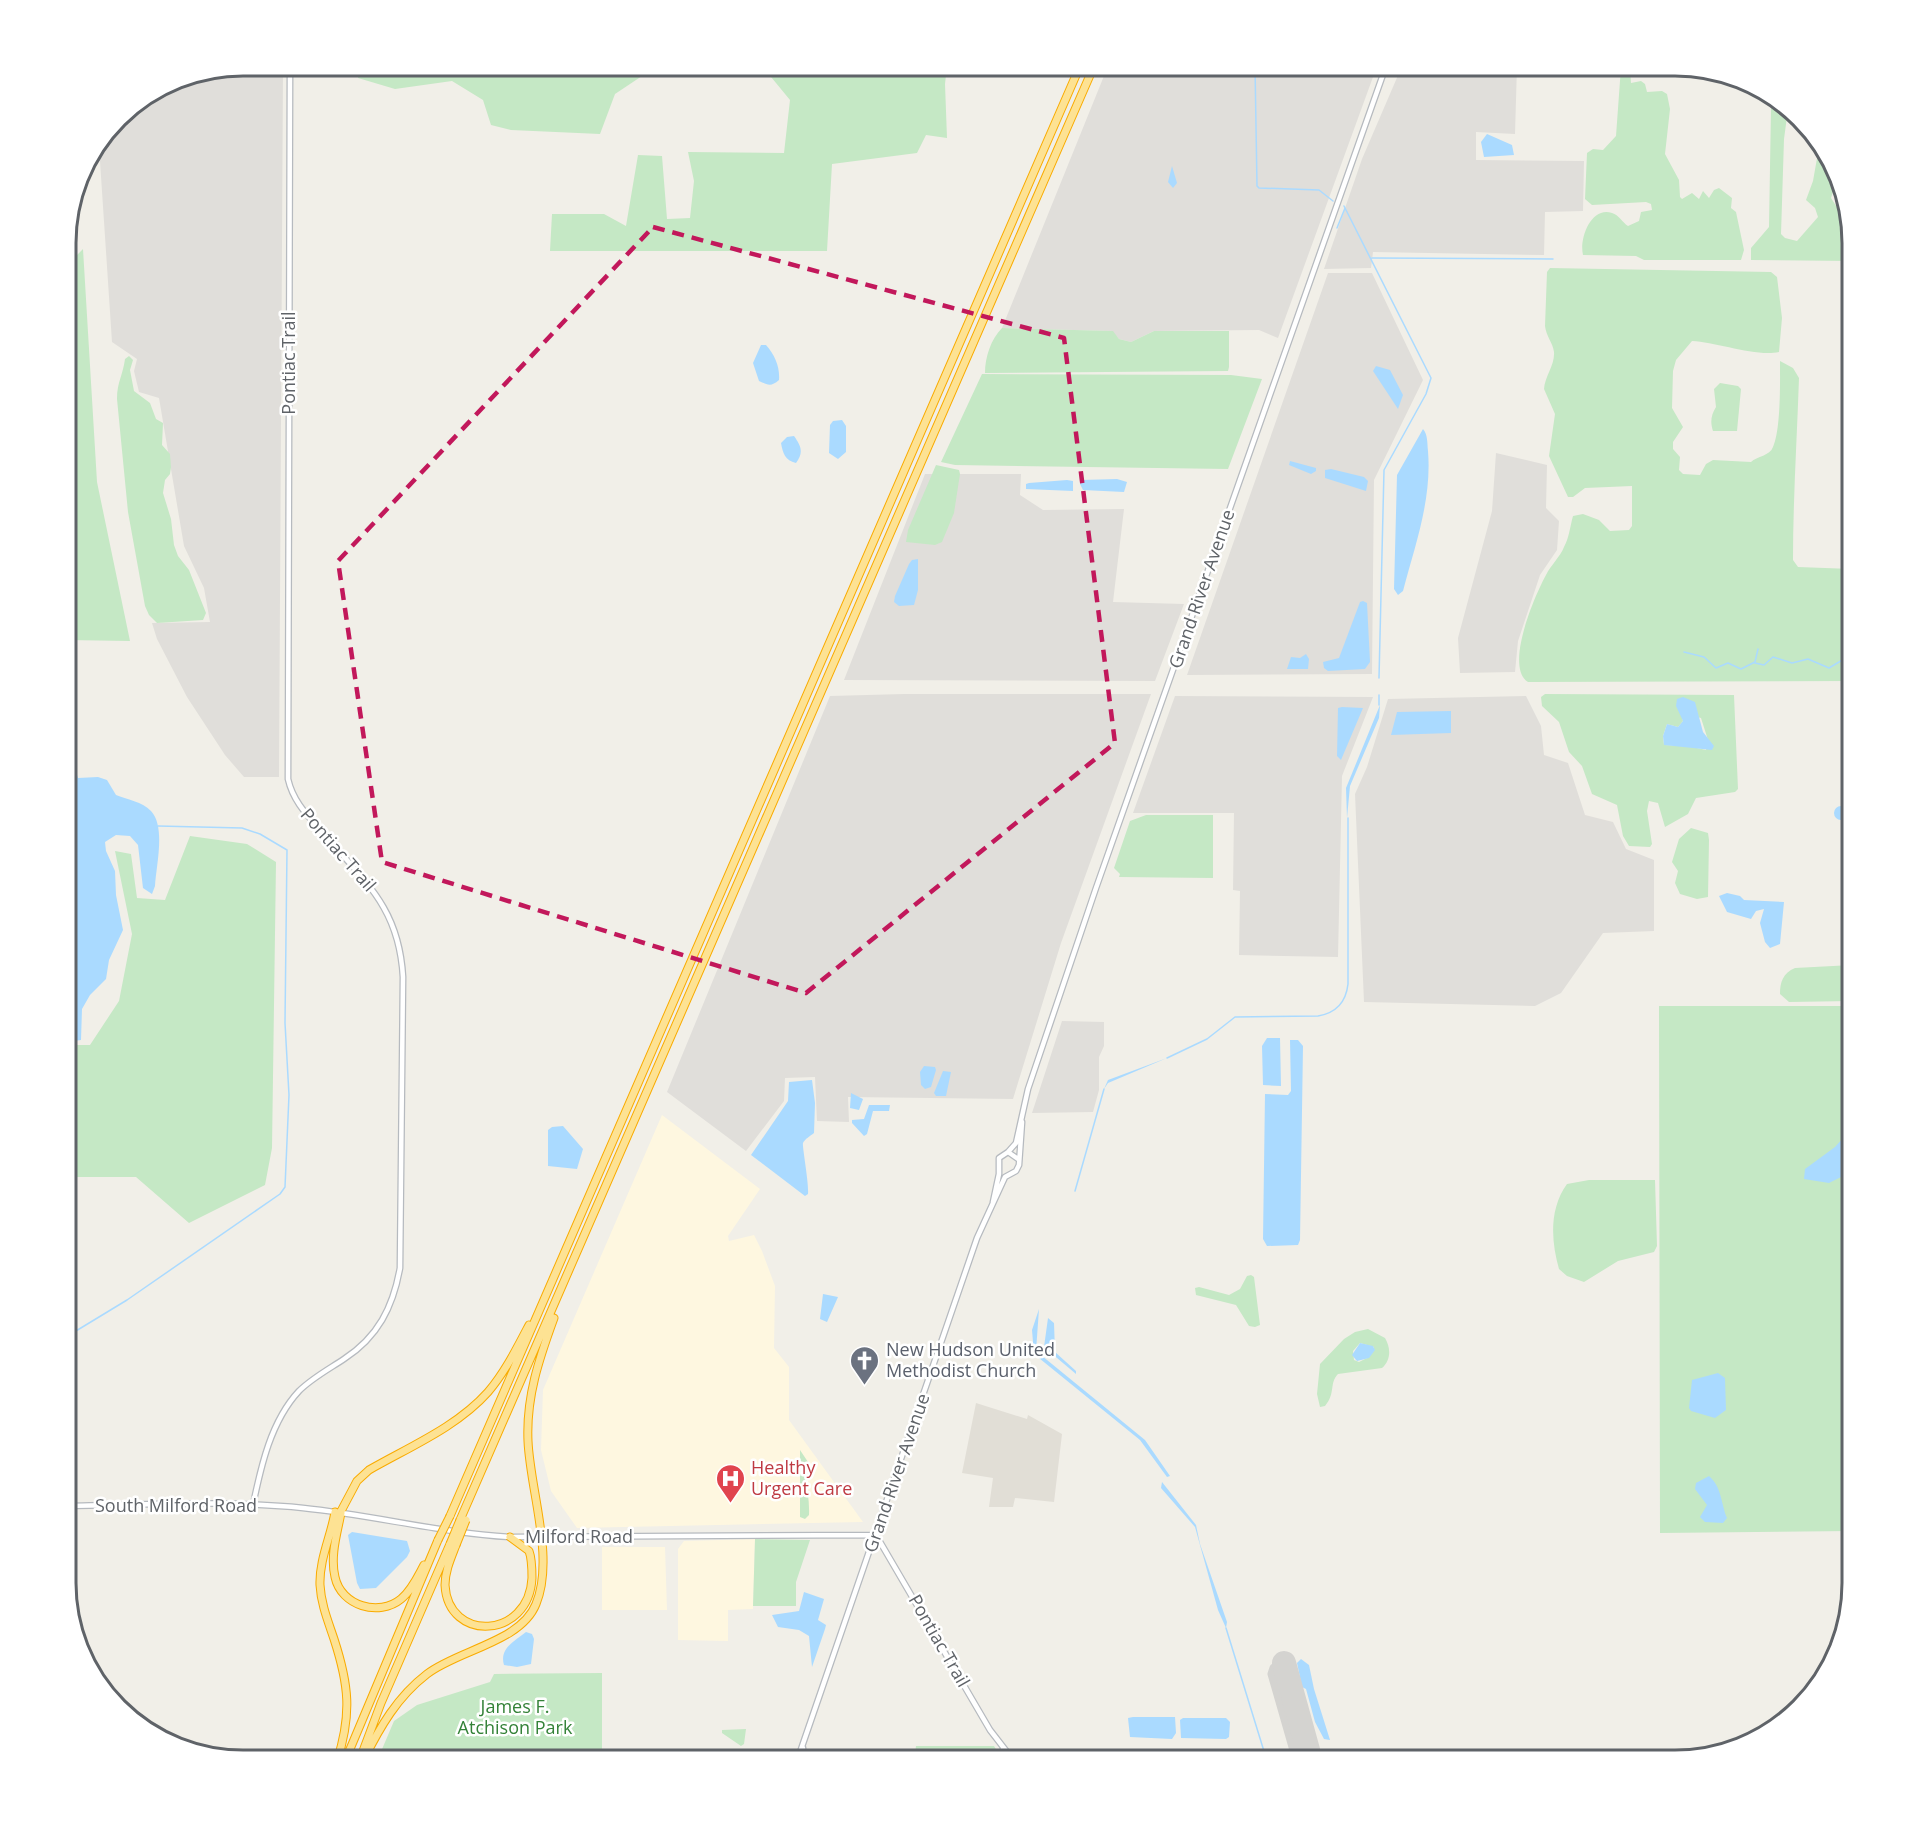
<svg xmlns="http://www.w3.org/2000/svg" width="1918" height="1827" viewBox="0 0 1918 1827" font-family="'Open Sans',sans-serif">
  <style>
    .commercial { fill: #fef7e0 }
    .industrial { fill: #e0deda }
    .education { fill: #e1ded6 }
    .green { fill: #c5e8c5; fill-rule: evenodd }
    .water { fill: #aadaff }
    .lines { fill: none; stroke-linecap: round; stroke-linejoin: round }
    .stream { stroke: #aadaff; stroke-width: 1.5 }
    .taxiway { stroke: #d4d3d0; stroke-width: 9 }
    .runway { stroke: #d4d3d0; stroke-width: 24 }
    .secondary-casing { stroke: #b6babf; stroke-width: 7 }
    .motorway-casing { stroke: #f9ab00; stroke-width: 9 }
    .secondary { stroke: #fff; stroke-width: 4.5 }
    .motorway { stroke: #fde293; stroke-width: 7 }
    .motorway-bridge-casing { stroke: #f9ab00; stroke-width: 9; stroke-linecap: butt }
    .motorway-bridge { stroke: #fde293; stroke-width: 7 }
    .marked { fill: none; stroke: #c2185b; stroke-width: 4.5; stroke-dasharray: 12 8; stroke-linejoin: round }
    .labels { text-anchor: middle; stroke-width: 5; stroke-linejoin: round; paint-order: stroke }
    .street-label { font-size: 18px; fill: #5f6368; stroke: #fff }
    .worship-label { font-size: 18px; fill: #5b616d; stroke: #fff; text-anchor: start }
    .health-label { font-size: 18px; fill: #be3a42; stroke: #fff; text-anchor: start }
    .park-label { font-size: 18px; fill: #348238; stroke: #fff }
    .rim { fill: none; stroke: #5f6368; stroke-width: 3 }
  </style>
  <rect width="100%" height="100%" fill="#f1efe8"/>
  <!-- commercial -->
  <path class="commercial" d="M 662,1115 L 760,1189 L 728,1236 L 729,1241 L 754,1235 L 762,1251 L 775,1286 L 774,1348 L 789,1367 L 789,1420 L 863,1522 L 577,1528 L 551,1491 L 541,1450 L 543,1390 Z
    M 755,1539 L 753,1609 L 728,1610 L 728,1641 L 678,1640 L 678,1549 L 684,1541 Z
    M 602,1547 L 665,1547 L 667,1610 L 602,1610 Z"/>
  <!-- industrial -->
  <path class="industrial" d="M 244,66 L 283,66 L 279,777 L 244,777 L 225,755 L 187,697 L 157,639 L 152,623 L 210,622 L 204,588 L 184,546 L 159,398 L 139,392 L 134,371 L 137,359 L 112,342 L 99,146 L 126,110 L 176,79 Z
    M 1108,66 L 1377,66 L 1278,338 L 1259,330 L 1154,331 L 1131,342 L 1119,339 L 1112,331 L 1002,328 Z
    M 1462,66 L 1517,66 L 1515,134 L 1476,132 L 1476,160 L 1584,161 L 1583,211 L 1545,212 L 1544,255 L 1373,252 L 1371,268 L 1324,269 L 1362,159 L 1399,73 L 1462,74 Z
    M 1328,273 L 1372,273 L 1423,380 L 1374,480 L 1372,674 L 1187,675 Z
    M 1496,453 L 1547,465 L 1546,508 L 1559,521 L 1557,550 L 1540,575 L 1518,641 L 1515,672 L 1460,673 L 1458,638 L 1492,511 Z
    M 925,474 L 1021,474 L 1020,495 L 1043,510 L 1124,509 L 1113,602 L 1184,604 L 1155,681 L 844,680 Z
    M 904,694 L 1151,694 L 1061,943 L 1013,1099 L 848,1097 L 849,1122 L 817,1121 L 815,1077 L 785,1078 L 784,1101 L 746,1151 L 667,1092 L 830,696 Z
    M 1175,696 L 1373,697 L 1342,776 L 1338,957 L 1239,955 L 1240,891 L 1233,890 L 1234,813 L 1133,813 Z
    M 1526,696 L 1541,726 L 1544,755 L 1568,763 L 1585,815 L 1613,822 L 1626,849 L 1654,860 L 1654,931 L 1603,933 L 1561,993 L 1535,1006 L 1364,1002 L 1355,794 L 1367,767 L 1388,699 Z
    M 1062,1021 L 1104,1022 L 1104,1046 L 1099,1057 L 1099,1090 L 1093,1112 L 1032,1113 Z"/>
  <!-- education -->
  <path class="education" d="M 976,1403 L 1027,1419 L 1028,1415 L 1062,1434 L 1054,1502 L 1015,1498 L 1013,1507 L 989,1507 L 993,1478 L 962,1473 Z"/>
  <!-- green -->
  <path class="green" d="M 361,66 L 696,66 L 645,74 L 615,94 L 600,134 L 511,130 L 491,125 L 483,100 L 452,81 L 395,89 L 358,78 Z
    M 762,66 L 947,66 L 945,84 L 947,138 L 926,135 L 917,153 L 832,164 L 827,251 L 550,251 L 552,214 L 604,214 L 626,226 L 638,155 L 662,156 L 667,219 L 690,218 L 694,181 L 688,152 L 784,153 L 790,100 Z
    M 1621,67 L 1630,69 L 1631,83 L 1641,81 L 1645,84 L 1647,92 L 1662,91 L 1667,94 L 1670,109 L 1665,154 L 1679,180 L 1680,197 L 1682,199 L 1692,193 L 1699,199 L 1703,191 L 1709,198 L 1714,190 L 1719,188 L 1732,198 L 1731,208 L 1736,212 L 1744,250 L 1741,260 L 1644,260 L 1636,256 L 1583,255 C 1579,239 1591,206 1612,213 C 1619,215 1622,222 1628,226 L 1639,221 L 1641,212 L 1652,210 L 1651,204 L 1646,202 L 1592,205 L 1585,199 L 1587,153 L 1593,149 L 1603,150 L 1616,136 Z
    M 1775,101 L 1788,109 L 1784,139 L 1781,234 L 1785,238 L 1797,241 L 1818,217 L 1815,208 L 1806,200 L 1813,181 L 1819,147 L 1838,176 L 1831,198 L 1838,209 L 1847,212 L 1852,233 L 1852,261 L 1751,260 L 1751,248 L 1769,227 L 1771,108 Z
    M 83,249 L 97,482 L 130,641 L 66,640 L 66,266 Z
    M 1550,268 L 1771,272 L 1777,277 L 1782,318 L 1779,352 C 1756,357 1716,342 1692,341 L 1676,360 L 1673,371 L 1672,408 L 1683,427 L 1673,442 L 1673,449 L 1680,457 L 1679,470 L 1683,474 L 1700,475 L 1706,464 L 1713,460 L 1751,462 C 1757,456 1770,456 1773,447 C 1781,429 1780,382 1780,361 L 1793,368 L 1799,378 C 1797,439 1793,499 1793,560 L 1798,567 L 1852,569 L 1852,681 L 1528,682 C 1504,667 1535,595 1546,575 C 1551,565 1560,557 1564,547 C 1569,538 1570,527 1573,516 L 1583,514 L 1599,520 L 1610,531 L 1629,530 L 1632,526 L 1632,486 L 1585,488 L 1573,497 L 1568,497 L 1549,456 L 1555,414 L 1544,389 C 1545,376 1555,365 1554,352 C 1553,343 1546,336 1545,326 L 1547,272 Z
    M 1002,328 L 1113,331 L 1119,339 L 1131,342 L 1154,331 L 1229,331 L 1229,367 L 1228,371 L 985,373 C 985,357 991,339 1002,328 Z
    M 129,356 L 133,360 L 130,370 L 134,391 L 150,403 L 156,419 L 163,423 L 162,445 L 170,454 L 171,467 L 170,474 L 165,480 L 163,493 L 171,519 L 174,545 L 178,556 L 189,570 L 206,613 L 203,620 L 157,623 L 149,615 L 145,606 L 128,512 L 117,399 C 117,382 123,375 125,359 Z
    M 982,374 L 1231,375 L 1262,379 L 1228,469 L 955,465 L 941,462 Z
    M 1720,383 L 1738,386 L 1741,389 L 1737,431 L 1713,431 C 1710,422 1711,415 1716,407 L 1714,389 Z
    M 936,465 L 959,470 L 960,474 L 954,513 L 942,542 L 935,545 L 906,542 L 908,530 Z
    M 1545,694 L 1734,695 L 1738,789 L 1735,792 L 1696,798 L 1688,814 L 1665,827 L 1658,803 L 1649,801 L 1647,811 L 1652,844 L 1650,847 L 1629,846 L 1623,836 L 1617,805 L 1592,794 L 1582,766 L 1569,752 L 1559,722 L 1542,706 L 1541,697 ZM 1681,713 L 1701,718 L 1708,740 L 1706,750 L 1688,746 L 1664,745 L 1663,736 L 1667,724 L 1678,727 L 1683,721 Z
    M 1146,815 L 1213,815 L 1213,878 L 1119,877 L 1120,874 L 1114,868 L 1130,821 Z
    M 1691,828 L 1708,833 L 1709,840 L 1708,897 L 1697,899 L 1680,894 L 1675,883 L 1678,871 L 1672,862 L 1679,839 Z
    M 190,836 L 247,844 L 276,862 L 272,1148 L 265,1185 L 189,1223 L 136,1177 L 66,1177 L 66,1045 L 90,1045 L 119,1001 L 132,934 L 115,851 L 131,854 L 137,898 L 165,900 Z
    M 1852,965 L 1852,1001 L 1789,1002 L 1780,994 C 1780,982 1783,973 1795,968 Z
    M 1659,1006 L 1852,1006 L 1852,1531 L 1660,1533 Z
    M 1589,1180 L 1655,1180 L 1657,1246 L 1654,1252 L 1618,1261 L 1584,1282 L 1567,1276 L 1559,1269 C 1551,1241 1549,1209 1567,1184 Z
    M 1251,1275 L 1254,1277 L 1260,1325 L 1255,1327 L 1249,1326 L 1236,1305 L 1196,1295 L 1195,1288 L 1199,1287 L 1229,1295 L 1240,1289 L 1247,1276 Z
    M 1368,1329 L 1385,1338 C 1391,1348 1391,1360 1382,1368 L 1338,1374 C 1329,1383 1336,1393 1325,1406 L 1320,1407 L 1317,1394 L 1320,1364 L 1344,1339 L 1355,1332 ZM 1360,1343 L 1374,1347 L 1369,1357 L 1359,1362 L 1354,1360 L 1353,1351 Z
    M 800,1450 L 808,1462 C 804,1480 810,1497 809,1515 L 805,1519 L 800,1517 Z
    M 755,1539 L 810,1540 L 796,1582 L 796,1606 L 753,1606 Z
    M 602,1673 L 602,1761 L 377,1761 L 394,1721 L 417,1705 L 490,1682 L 494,1674 Z
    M 746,1729 L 744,1744 L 741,1746 L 722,1733 L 722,1730 Z
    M 916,1746 L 994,1746 L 1002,1759 L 914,1761 Z"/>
  <!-- water -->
  <path class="water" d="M 1487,134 L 1512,145 L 1514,155 L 1484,157 L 1481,142 Z
    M 1172,166 L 1177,183 L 1173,188 L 1168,182 Z
    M 761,345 L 766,345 C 775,355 780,367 779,380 C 771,387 768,385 759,381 L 753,363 Z
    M 1376,366 L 1390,370 L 1403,395 L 1398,409 L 1373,371 Z
    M 842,420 L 846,426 L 846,452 L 838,459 L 829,453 L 830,425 L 833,421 Z
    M 1423,429 C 1428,435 1427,443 1428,451 C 1432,500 1415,545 1403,591 L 1398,595 L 1394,589 L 1397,475 Z
    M 794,436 C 801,446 804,452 796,463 C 785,460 783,454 781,443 L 787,437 Z
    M 1290,461 L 1316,468 L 1316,471 L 1311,474 L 1289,465 Z
    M 1331,469 L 1364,477 L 1368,481 L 1366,491 L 1325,478 L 1325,470 Z
    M 1117,479 L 1127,482 L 1124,492 L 1083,490 L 1080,484 L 1081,480 Z
    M 1067,480 L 1073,481 L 1073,491 L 1026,489 L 1026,484 L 1029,483 Z
    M 918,559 L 918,590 L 914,605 L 899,606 L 894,602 L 895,596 L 909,564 L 912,560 Z
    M 1363,601 L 1367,603 L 1370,662 L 1365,669 L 1328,671 L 1324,668 L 1323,662 L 1339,658 L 1360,602 Z
    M 1306,654 L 1309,659 L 1308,669 L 1287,669 L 1291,657 L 1300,658 Z
    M 1683,697 L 1695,702 L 1703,732 L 1714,746 L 1712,750 L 1664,745 L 1663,736 L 1667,724 L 1678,727 L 1683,721 L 1676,706 L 1677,699 Z
    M 1380,705 L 1379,718 L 1350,786 L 1347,818 L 1346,788 Z
    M 1342,707 L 1363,708 L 1341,760 L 1337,756 L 1338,708 Z
    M 1451,711 L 1451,733 L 1391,735 L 1397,712 Z
    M 66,762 L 74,765 L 78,778 L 98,777 L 107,780 L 116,795 C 126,799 143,802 151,811 C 166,827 156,866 155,886 L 152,894 L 143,888 L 138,845 L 130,836 L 116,835 L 105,842 L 106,851 L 115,871 L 116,895 L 123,930 L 109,960 L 106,979 L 90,995 L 82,1009 L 81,1040 L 66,1042 Z
    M1834 813a7 7 0 1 1 14 0a7 7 0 1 1-14 0Z
    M 1727,893 L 1740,896 L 1744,900 L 1784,902 L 1780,944 L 1770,948 L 1765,942 L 1760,923 L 1764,909 L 1756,911 L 1751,919 L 1727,912 L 1719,896 Z
    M 1267,1038 L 1280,1038 L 1281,1086 L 1263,1085 L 1262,1046 Z
    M 1290,1040 L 1298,1040 L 1303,1046 L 1300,1240 L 1298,1245 L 1267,1246 L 1263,1239 L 1265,1094 L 1288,1095 L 1291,1091 Z
    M 1167,1058 L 1108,1083 L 1104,1089 L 1108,1080 Z
    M 924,1066 L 935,1067 L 936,1070 L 931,1087 L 925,1089 L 921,1085 L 920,1072 Z
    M 943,1071 L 951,1072 L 946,1096 L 936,1096 L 934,1093 Z
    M 812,1080 L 815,1103 L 814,1133 C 810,1136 805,1139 803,1143 C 802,1146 809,1183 808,1194 L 805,1196 L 751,1155 L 788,1101 L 789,1082 Z
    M 851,1093 L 863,1099 L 859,1110 L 850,1108 Z
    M 869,1105 L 890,1105 L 889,1111 L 873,1111 L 867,1134 L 864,1136 L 852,1123 L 852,1120 L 864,1119 Z
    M 563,1126 L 583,1149 L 577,1169 L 548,1166 L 548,1130 L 552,1127 Z
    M 1852,1136 C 1852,1142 1847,1171 1845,1175 L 1829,1183 L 1804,1179 L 1805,1169 L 1835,1147 L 1844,1137 Z
    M 823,1294 L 838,1297 L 827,1322 L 820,1319 Z
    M 1039,1309 L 1036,1351 L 1145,1440 L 1170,1476 L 1167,1477 L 1140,1440 L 1034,1354 L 1032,1330 Z
    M 1048,1318 L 1054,1323 L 1055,1352 L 1076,1371 L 1076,1374 L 1044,1347 Z
    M 1360,1343 L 1373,1346 L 1375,1350 L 1369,1358 L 1357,1361 L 1352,1355 Z
    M 1718,1373 L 1725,1378 L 1726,1410 L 1715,1418 L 1691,1411 L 1689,1408 L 1692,1380 Z
    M 1709,1476 C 1722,1487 1721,1504 1727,1518 L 1723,1523 L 1705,1522 L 1700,1517 L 1707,1505 L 1695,1489 L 1696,1483 Z
    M 1162,1482 L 1196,1525 L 1200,1544 L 1227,1622 L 1226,1628 L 1218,1610 L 1195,1527 L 1161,1488 Z
    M 352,1532 L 407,1541 L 410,1551 L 407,1557 L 376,1588 L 360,1589 L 357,1583 L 348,1535 Z
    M 804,1592 L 824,1599 L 818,1620 L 826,1625 L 825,1629 L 812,1667 L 809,1636 L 799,1630 L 778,1627 L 772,1615 L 799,1611 Z
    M 526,1632 L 532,1634 L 534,1639 L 531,1664 L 517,1667 L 504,1665 C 499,1648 515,1641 526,1632 Z
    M 1301,1659 L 1309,1665 L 1314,1689 L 1330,1740 L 1324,1739 L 1315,1722 L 1306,1689 L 1302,1687 L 1297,1663 Z
    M 1133,1717 L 1175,1717 L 1176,1733 L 1172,1739 L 1130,1737 L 1128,1718 Z
    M 1183,1718 L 1226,1718 L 1230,1722 L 1229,1737 L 1226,1739 L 1181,1738 L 1180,1720 Z
    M 954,1755 L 980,1757 L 981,1761 L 952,1761 Z"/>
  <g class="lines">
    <!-- stream -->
    <path class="stream" d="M 1255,66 L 1257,186 L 1259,188 L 1319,190 L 1333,201
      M 1344,206 L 1431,378 L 1426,394 L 1384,470 L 1379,678
      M 1337,228 L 1345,208
      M 1372,258 L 1553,259
      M 1684,652 L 1704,657 L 1716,668 L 1728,663 L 1741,669 L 1755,662 L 1758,649
      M 1755,663 L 1764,665 L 1773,657 L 1792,663 L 1808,659 L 1829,668 L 1844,659 L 1852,658
      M 1379,695 L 1379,705
      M 1167,1058 L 1207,1039 L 1235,1017 L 1318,1016 C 1336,1013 1346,1002 1348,984 L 1348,818
      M 1075,1191 L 1104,1089
      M 66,1337 L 127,1300 L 280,1194 L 285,1187 L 289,1095 L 285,1023 L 287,850 L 260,834 L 242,828 L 158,826
      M 1226,1628 L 1267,1761"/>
    <!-- taxiway -->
    <path class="taxiway" d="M 1284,1665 L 1274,1668 L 1272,1674 L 1297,1761"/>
    <!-- runway -->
    <path class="runway" d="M 1284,1663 L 1311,1761"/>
    <defs>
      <path id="secondary" d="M 1008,1152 L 1016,1143 L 1028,1089 L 1096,888 L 1386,66
        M 993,1202 L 999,1174 L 999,1158 L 1008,1152 L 1018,1159
        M 253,1505 C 261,1466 271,1421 299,1391 C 312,1378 329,1369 344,1359 C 378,1337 393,1307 400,1268 L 403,977 C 399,907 365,882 322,832 C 307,815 293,801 288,779 L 290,66
        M 66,1506 C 145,1505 225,1500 303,1508 C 373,1515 441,1533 510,1537 L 876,1535
        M 876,1535 L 990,1730 L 1014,1761
        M 1003,1749 L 1007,1761
        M 797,1761 L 977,1238 L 1005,1177 L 1016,1171 L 1019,1165 L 1022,1122
        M 803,1761 L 803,1748"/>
      <path id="motorway" d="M 335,1512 C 331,1536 319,1560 320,1585 C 321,1604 328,1621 334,1639 C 349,1685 352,1714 337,1761
        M 340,1513 L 357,1481 L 369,1470 C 409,1447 457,1427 488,1392 C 505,1372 517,1348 529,1325
        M 341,1513 C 337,1534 330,1556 335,1577 C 341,1606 379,1617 401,1599 C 412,1590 418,1576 424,1565
        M 450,1516 L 1080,66
        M 460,1520 L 1094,66
        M 456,1545 C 451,1558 445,1571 445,1585 C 448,1643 529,1639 532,1578 C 532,1569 532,1559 529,1551 L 510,1537
        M 360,1759 L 381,1703 L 450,1544
        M 345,1761 L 438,1540
        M 363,1761 C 380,1727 397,1697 427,1674 C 458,1650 521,1642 536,1604 C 555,1558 530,1490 528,1441 C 526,1397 539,1359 554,1318"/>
    </defs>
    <!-- secondary casing -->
    <use href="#secondary" class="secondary-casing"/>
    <!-- motorway casing -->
    <use href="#motorway" class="motorway-casing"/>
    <!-- secondary -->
    <use href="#secondary" class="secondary"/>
    <!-- motorway -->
    <use href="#motorway" class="motorway"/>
    <defs>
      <path id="motorway-bridge" d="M 438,1540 L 450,1516
        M 450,1544 L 460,1520
        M 456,1545 L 466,1520"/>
    </defs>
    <!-- motorway-bridge casing -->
    <use href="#motorway-bridge" class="motorway-bridge-casing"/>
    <!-- motorway-bridge -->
    <use href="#motorway-bridge" class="motorway-bridge"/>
  </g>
  <!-- marked area -->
  <path class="marked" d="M 653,227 L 1064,338 L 1115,743 L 806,993 L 382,862 L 338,561 Z"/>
  <!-- icons -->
  <defs>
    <symbol id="church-pin" viewBox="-11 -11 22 30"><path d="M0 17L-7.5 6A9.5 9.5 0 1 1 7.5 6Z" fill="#6b7280" stroke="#fff"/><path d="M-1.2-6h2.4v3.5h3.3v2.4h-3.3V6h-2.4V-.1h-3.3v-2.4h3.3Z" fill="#fff"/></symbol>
    <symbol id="hospital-pin" viewBox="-11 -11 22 30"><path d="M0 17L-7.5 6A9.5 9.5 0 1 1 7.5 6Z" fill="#e0444e" stroke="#fff"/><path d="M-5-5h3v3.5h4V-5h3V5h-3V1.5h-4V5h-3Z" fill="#fff"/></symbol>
  </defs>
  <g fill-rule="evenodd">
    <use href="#church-pin" x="848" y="1344" width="33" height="45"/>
    <use href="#hospital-pin" x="714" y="1462" width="33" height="45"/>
  </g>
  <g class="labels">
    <!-- street labels -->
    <g class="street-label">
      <text transform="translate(289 363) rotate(-90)" y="6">Pontiac Trail</text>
      <text transform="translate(1202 589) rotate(-71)" y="6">Grand River Avenue</text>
      <text transform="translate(338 850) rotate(49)" y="6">Pontiac Trail</text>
      <text transform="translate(897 1473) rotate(-71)" y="6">Grand River Avenue</text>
      <text x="176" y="1512">South Milford Road</text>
      <text x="579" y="1543">Milford Road</text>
      <text transform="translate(939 1641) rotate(60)" y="6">Pontiac Trail</text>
    </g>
    <!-- worship labels -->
    <g class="worship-label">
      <text x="886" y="1356">New Hudson United<tspan x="886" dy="21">Methodist Church</tspan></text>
    </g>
    <!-- health labels -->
    <g class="health-label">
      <text x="751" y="1474">Healthy<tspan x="751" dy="21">Urgent Care</tspan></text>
    </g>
    <!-- park labels -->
    <g class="park-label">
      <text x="515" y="1713">James F.<tspan x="515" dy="21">Atchison Park</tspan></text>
    </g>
  </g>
  <!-- crop -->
  <path d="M0 0H1918V1827H0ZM243 76H1675A167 167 0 0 1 1842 243V1583A167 167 0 0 1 1675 1750H243A167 167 0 0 1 76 1583V243A167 167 0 0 1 243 76Z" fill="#fff" fill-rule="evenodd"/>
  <path class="rim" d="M243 76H1675A167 167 0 0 1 1842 243V1583A167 167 0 0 1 1675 1750H243A167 167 0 0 1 76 1583V243A167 167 0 0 1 243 76Z"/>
</svg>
